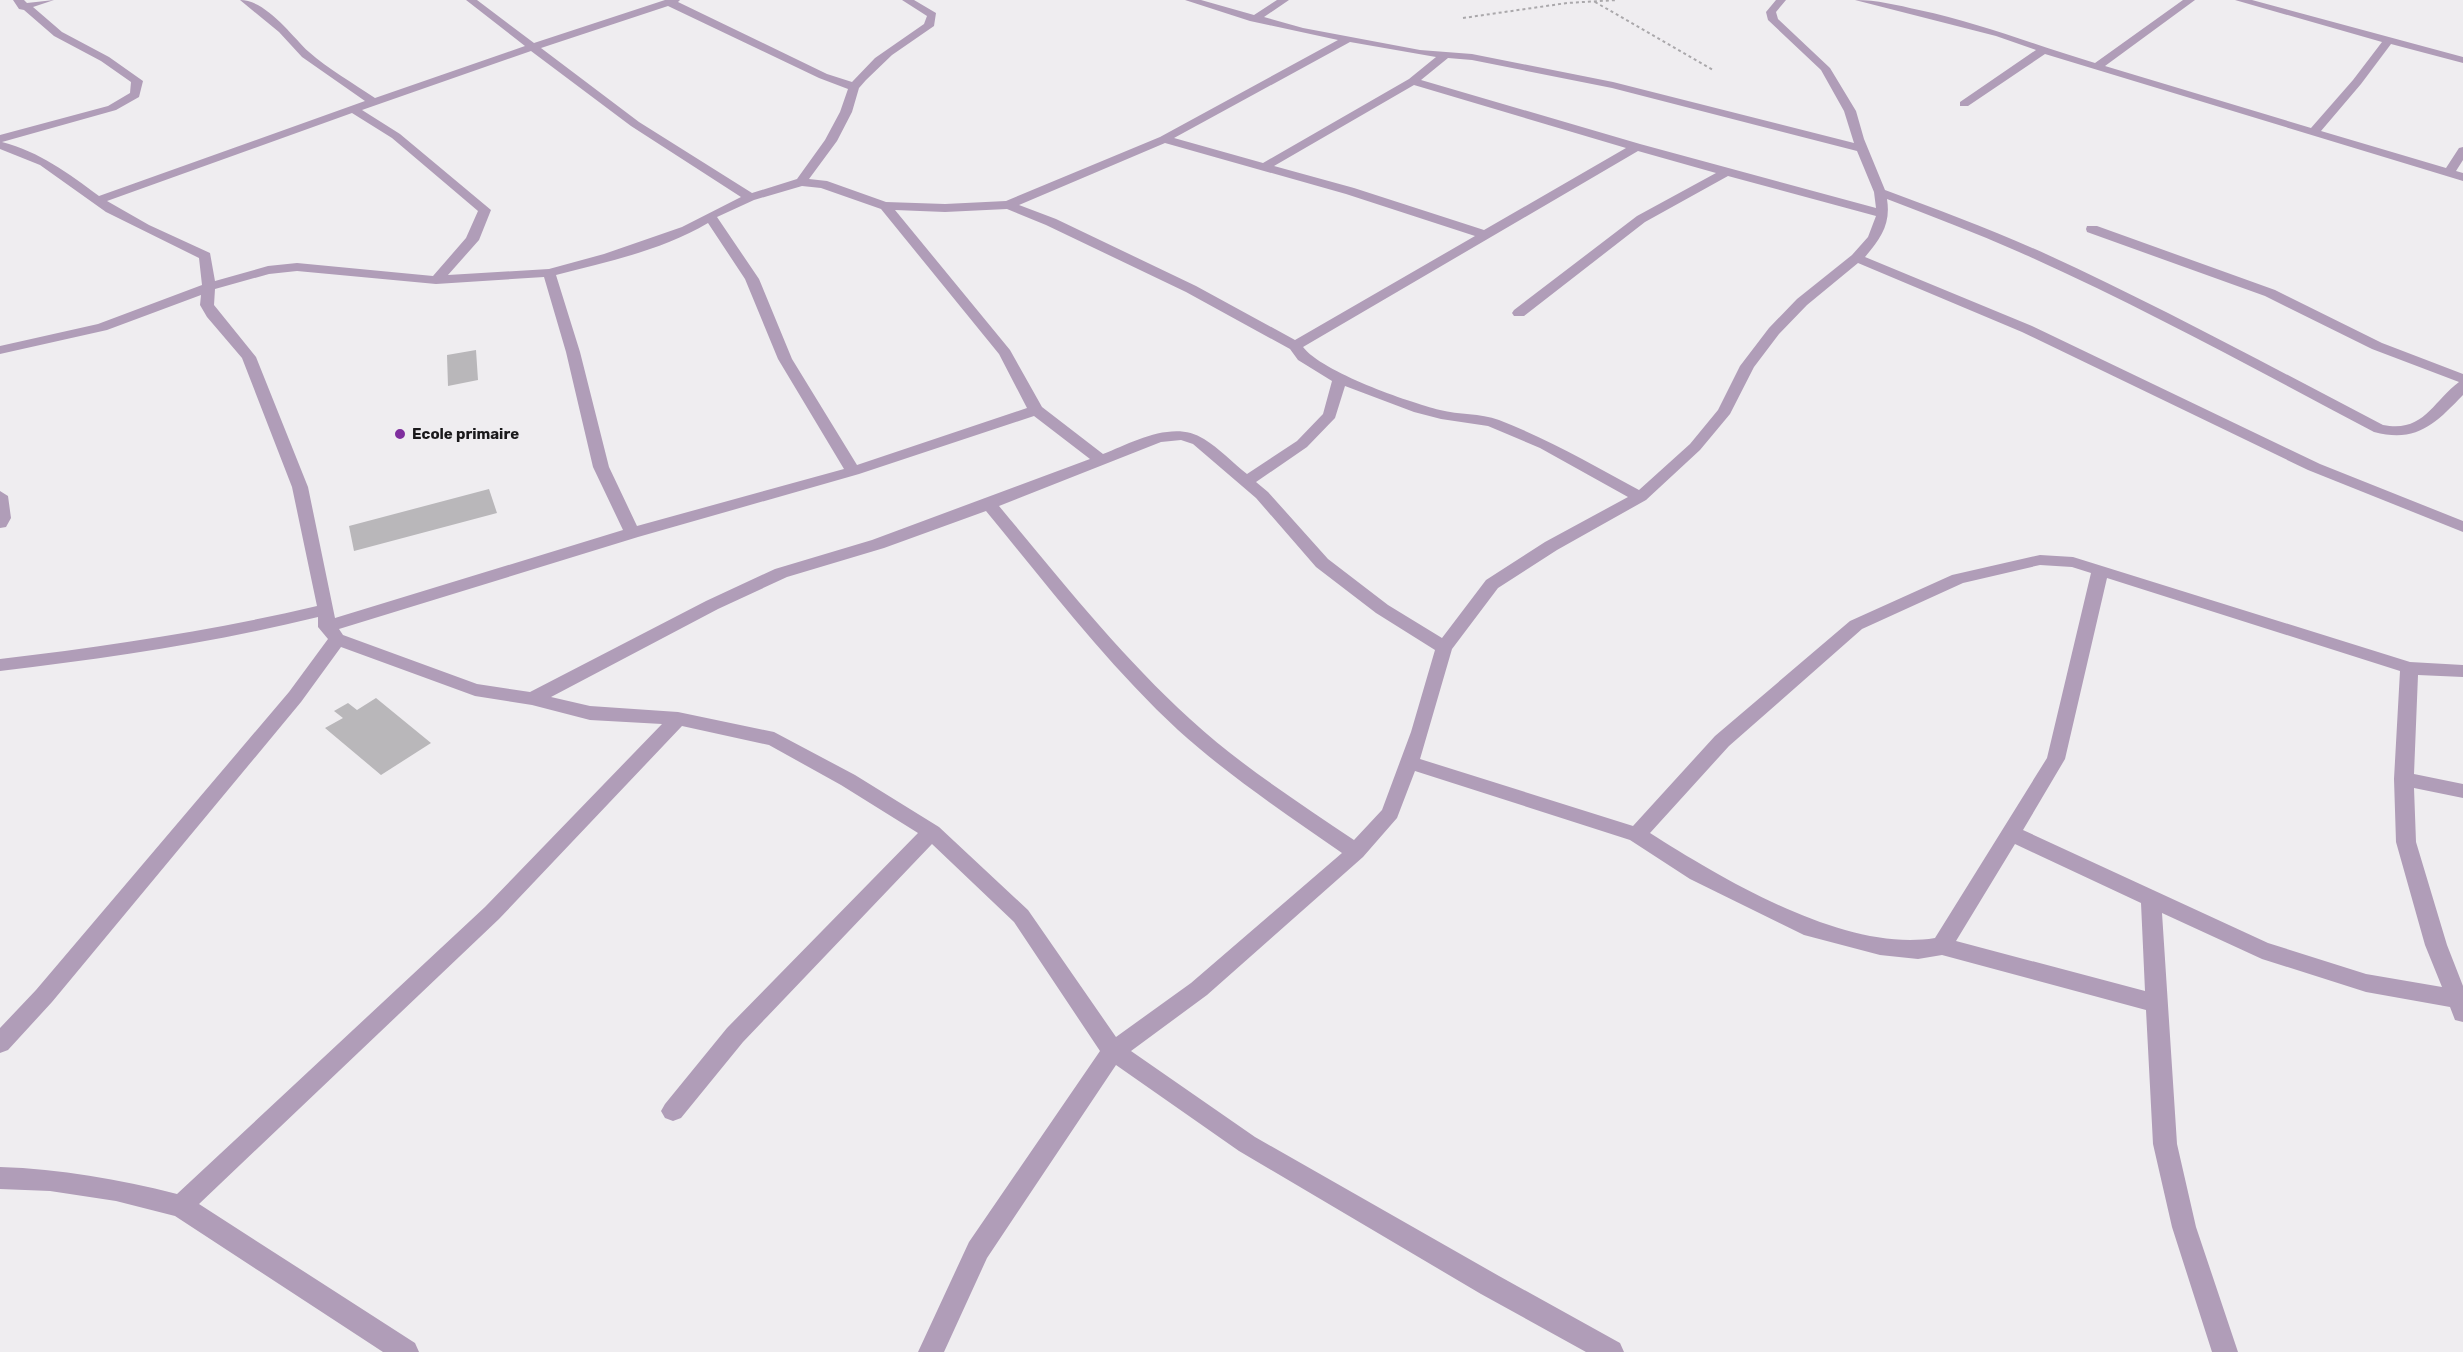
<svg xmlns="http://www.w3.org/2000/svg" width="2463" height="1352" viewBox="0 0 2463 1352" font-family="Rubik,sans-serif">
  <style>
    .building { fill: #b9b7ba }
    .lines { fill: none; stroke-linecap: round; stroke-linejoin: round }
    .path { stroke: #aaa8ab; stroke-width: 2; stroke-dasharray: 3 3; stroke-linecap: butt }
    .minor { fill: #b09db8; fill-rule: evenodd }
    .poi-dot { fill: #7f2e9e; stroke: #efedf0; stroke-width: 2 }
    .labels { text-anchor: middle; stroke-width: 6; stroke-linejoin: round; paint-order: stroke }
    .poi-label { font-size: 15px; font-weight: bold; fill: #1a191b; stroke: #efedf0; text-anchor: start }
  </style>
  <rect width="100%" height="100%" fill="#efedf0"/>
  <!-- building -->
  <path class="building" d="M 476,350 L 478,380 L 448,386 L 447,355 Z
    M 489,489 L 497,513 L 354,551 L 349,526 Z
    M 376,698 L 431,743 L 381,775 L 325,728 L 343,718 L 334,711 L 348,703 L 357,710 Z"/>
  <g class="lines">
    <!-- path -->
    <path class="path" d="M 1595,2 L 1713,70
      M 1463,18 L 1567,3 L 1617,0"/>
    <!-- minor -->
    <path class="minor" d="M 13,0 L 24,0 L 27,3 L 54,0 L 33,7 L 62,32 L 109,57 L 143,81 L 139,97 L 116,110 L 2,142 C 40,152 68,173 99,196 L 365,101 L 302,57 L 279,32 L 240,0 C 266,0 291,35 309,52 C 328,69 353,83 375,98 L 525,46 L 466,0 L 477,0 L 534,43 L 665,0 L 680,0 L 678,2 L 827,74 L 852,82 L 875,58 L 924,24 L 927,16 L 902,0 L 914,0 L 936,13 L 934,26 L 892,55 L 866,80 L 859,88 L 852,112 L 837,141 L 809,179 L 827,181 L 886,202 L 945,204 L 1006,201 L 1160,137 L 1338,40 L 1250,21 L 1185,0 L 1201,0 L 1254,15 L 1277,0 L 1289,0 L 1264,17 L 1303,28 L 1420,50 L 1472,54 L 1613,82 L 1854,143 L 1844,111 L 1821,70 L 1768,20 L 1766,12 L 1776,0 L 1786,0 L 1776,12 L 1778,19 L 1830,68 L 1856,111 L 1864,139 L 1885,190 C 1939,210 1993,230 2046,254 C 2161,307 2272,367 2383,425 C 2424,433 2432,402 2459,382 L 2372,349 L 2265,296 L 2087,232 L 2086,229 L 2087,226 L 2097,226 L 2275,290 L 2382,343 L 2463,374 L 2463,395 C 2435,424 2417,443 2374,432 C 2257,370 2140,306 2019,252 C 1976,233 1931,216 1887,199 C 1891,224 1881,238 1865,257 L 2032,326 L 2320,464 L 2463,521 L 2463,532 L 2308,470 L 2022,332 L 1858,263 L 1807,305 L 1779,334 L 1754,367 L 1730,414 L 1700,450 L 1646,500 L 1557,550 L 1498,588 L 1452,649 L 1420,759 L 1633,826 L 1715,736 L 1850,621 L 1952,575 L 2040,555 L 2073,557 L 2410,662 L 2463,665 L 2463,677 L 2418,675 L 2414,774 L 2463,784 L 2463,798 L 2414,788 L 2416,842 L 2447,945 L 2463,986 L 2463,1022 L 2455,1020 L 2450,1007 L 2366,992 L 2262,959 L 2162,913 L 2177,1144 L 2196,1227 L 2238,1352 L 2212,1352 L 2172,1227 L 2153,1144 L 2146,1010 L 1942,955 L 1918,959 L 1880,955 L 1804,935 L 1690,879 L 1630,840 L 1415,771 L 1397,818 L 1363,857 L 1207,995 L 1131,1051 L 1255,1137 L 1499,1276 L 1620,1343 L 1624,1352 L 1586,1352 L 1481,1294 L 1239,1151 L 1116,1065 L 987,1258 L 944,1352 L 918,1352 L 969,1242 L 1100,1051 L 1014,922 L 932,844 L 743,1042 L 681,1118 L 673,1121 L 665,1118 L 661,1111 L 665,1104 L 727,1028 L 918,833 L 841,785 L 769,745 L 682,726 L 499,919 L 199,1204 L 415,1343 L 419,1352 L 383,1352 L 175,1216 L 116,1201 L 50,1191 L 0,1189 L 0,1167 C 61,1169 118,1179 177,1194 L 485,907 L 662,724 L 590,720 L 532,705 L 475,696 L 341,647 L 301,702 L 52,1002 L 8,1050 L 0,1053 L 0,1028 L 36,990 L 289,692 L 328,639 L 318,627 L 318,617 C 211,643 109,658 0,671 L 0,659 C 108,646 211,631 317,606 L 292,487 L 242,358 L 207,317 L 200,305 L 201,295 L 107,330 L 0,354 L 0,346 L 98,324 L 202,285 L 199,258 L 106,212 L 40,165 L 0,149 L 0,135 L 108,106 L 130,93 L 131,82 L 101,61 L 54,36 L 24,10 L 19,9 ZM 668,6 L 819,78 L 848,89 L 840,112 L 825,140 L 797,179 L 752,193 L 639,122 L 541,48 ZM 1350,42 L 1436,57 L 1409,79 L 1263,163 L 1174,138 ZM 531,51 L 631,126 L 741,197 L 682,227 L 604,254 L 549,269 L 448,275 L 479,240 L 491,210 L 400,134 L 362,110 ZM 1448,58 L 1472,60 L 1612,88 L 1857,151 L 1874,192 L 1876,208 L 1640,144 L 1421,80 ZM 1414,85 L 1626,148 L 1484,230 L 1354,188 L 1274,166 ZM 352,113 L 392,138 L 478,211 L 466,238 L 433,276 L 297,263 L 268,266 L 215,281 L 210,253 L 149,225 L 107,201 ZM 1165,143 L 1346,194 L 1475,236 L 1295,340 L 1196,286 L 1056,219 L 1019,205 ZM 1638,151 L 1716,173 L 1637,216 L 1514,310 L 1512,313 L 1514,316 L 1524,316 L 1645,222 L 1728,176 L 1876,216 L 1868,237 L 1852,255 L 1797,299 L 1769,328 L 1740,366 L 1718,410 L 1690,444 L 1639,490 C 1593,465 1548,439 1499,420 C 1480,413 1459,415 1440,410 C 1408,402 1322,372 1303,347 ZM 802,186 L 821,188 L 881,209 L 999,354 L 1027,408 L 857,465 L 792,359 L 759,279 L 717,217 L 754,200 ZM 1007,209 L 1046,225 L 1186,292 L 1290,349 L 1298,360 L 1332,381 L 1323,414 L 1297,441 L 1247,474 C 1233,463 1219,448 1204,439 C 1174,419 1133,442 1103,454 L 1042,407 L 1010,350 L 895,210 L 945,212 ZM 708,223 L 745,279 L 778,359 L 844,469 L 637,526 L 609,467 L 580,352 L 556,275 C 607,262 663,250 708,223 ZM 297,271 L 436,284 L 544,277 L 566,352 L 593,467 L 623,530 L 335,618 L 308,487 L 256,357 L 214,305 L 215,289 L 269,274 ZM 1345,386 L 1414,412 L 1441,419 L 1488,426 L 1540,448 L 1628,497 L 1545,542 L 1486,580 L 1442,638 L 1388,605 L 1328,559 L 1268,492 L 1256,482 L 1307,447 L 1335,418 ZM 1034,416 L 1090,459 L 872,540 L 775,569 L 706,601 L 530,692 L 477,684 L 343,635 L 339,629 L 638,537 L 859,474 ZM 1181,440 L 1193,444 L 1256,498 L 1316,567 L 1376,613 L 1435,650 L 1411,732 L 1382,810 L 1354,840 C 1298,802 1240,765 1190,719 C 1120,655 1060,579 999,506 L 1161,442 ZM 986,511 C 1047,585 1107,664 1178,730 C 1229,776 1286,814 1342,853 L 1191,983 L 1116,1037 L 1028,910 L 939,827 L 855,775 L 774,732 L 678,712 L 590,706 L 551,697 L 718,609 L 787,577 L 884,548 ZM 2040,565 L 2072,567 L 2091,573 L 2047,758 L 1935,938 C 1846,953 1724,880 1650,833 L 1729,746 L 1862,629 L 1963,583 ZM 2107,578 L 2400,671 L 2394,779 L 2396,842 L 2425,945 L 2442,987 L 2366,974 L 2268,943 L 2023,830 L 2065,759 ZM 2015,844 L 2141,903 L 2145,991 L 1956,941 Z
      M 1855,0 C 1877,0 1897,5 1919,10 C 1980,23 2035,45 2095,63 L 2183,0 L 2195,0 L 2105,66 L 2311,128 L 2353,80 L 2382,42 L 2235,0 L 2252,0 L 2463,57 L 2463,63 L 2391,44 L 2361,84 L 2321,131 L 2446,168 L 2459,148 L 2463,147 L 2463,160 L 2456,171 L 2463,173 L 2463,181 L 2045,54 L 1968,106 L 1960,106 L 1960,102 L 2036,50 L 1996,36 Z
      M 0,491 L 8,496 L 11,518 L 6,527 L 0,528 Z"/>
  </g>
  <!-- markers -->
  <circle class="poi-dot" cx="400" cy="434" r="6"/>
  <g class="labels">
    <!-- poi labels -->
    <g class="poi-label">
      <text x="412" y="439">Ecole primaire</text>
    </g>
  </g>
</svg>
